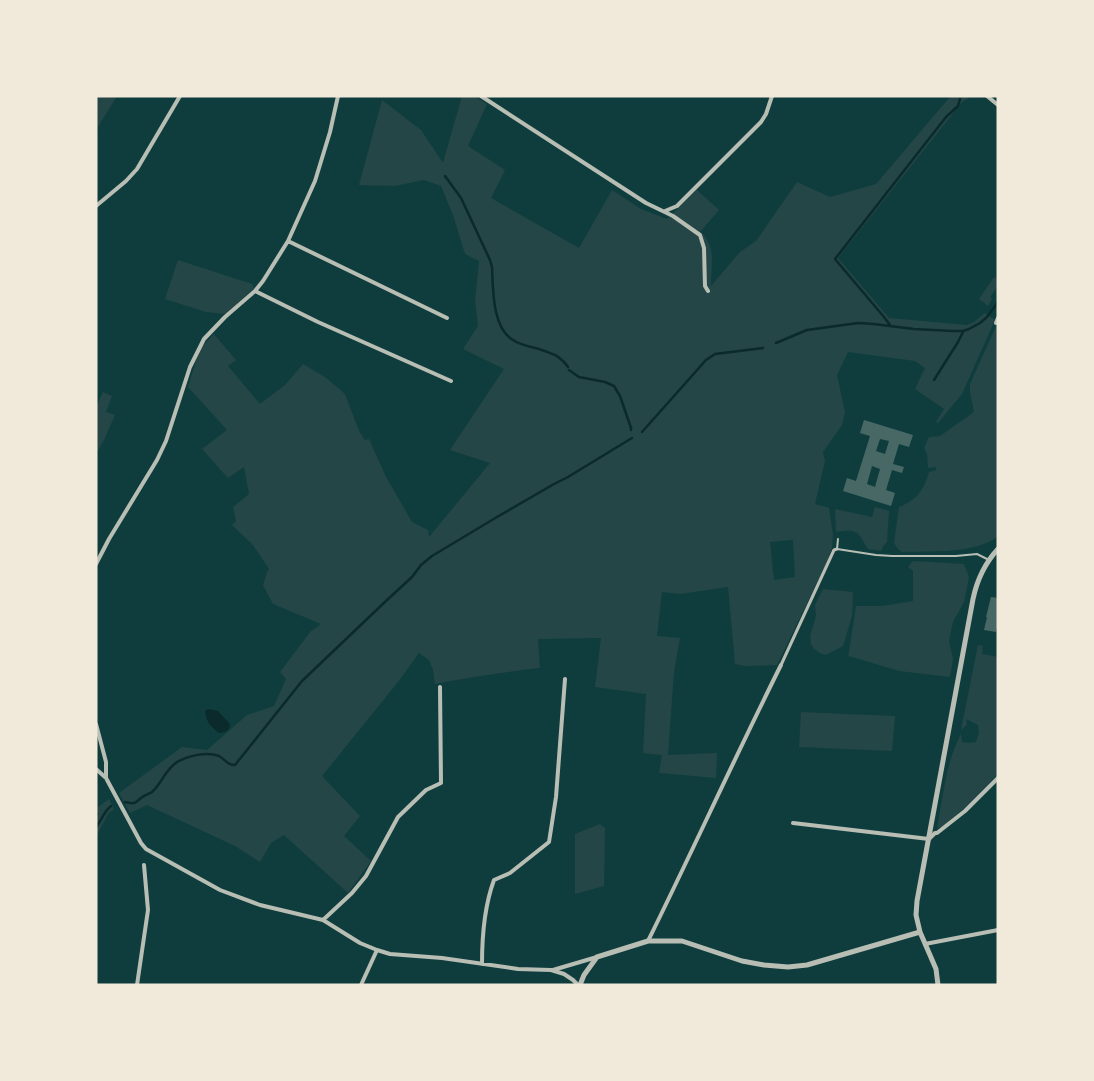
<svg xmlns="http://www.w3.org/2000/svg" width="1094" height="1081" viewBox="0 0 1094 1081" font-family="Rubik,sans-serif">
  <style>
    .green { fill: #244646; fill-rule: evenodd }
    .water { fill: #0a2a2b }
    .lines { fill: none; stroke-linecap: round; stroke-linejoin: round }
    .stream { stroke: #0a2a2b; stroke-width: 2.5 }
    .building { fill: #486865; fill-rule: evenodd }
    .service { stroke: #b8beb3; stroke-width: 2 }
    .pedestrian { stroke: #b8beb3; stroke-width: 3 }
    .minor { stroke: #b8beb3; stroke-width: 4 }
    .tertiary { stroke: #b8beb3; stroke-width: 5 }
  </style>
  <rect width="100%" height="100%" fill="#0f3d3e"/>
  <!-- green -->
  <path class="green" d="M 96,96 L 117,96 L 96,130 Z
    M 462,96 L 474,96 L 487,104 L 468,146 L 505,170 L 491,198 L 579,248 L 612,190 L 641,209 L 667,219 L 697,190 L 719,210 L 700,232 C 718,246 710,267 711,286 L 740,252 L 756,241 L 797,182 L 830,197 L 876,184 L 949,98 L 954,96 L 972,96 L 962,102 L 838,258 L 889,318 L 967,325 L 974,322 L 985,313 L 995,320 L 962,394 L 938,423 L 936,422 L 944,409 L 915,389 L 925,368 L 915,361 L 848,352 L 837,375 L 845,412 L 842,425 L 823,452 L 825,461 L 815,504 L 829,508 L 833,535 L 832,548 L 827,562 L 777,665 L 745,666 L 735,664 L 728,587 L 680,594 L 662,592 L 657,636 L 680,638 L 674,672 L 668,755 L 717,753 L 716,778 L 659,773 L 662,755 L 643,753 L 646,694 L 595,687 L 601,638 L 538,639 L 540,668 C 504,672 470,677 435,684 L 433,670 L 429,660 L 419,653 L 398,682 L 322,776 L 360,816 L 344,836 L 371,861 L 348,893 L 284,835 L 271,843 L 260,862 L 235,846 L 147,805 L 130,813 L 119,793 L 182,747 L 207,750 L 247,715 L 274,706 L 286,679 L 280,672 L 310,632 L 321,624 L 273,604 L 263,585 L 267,572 L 269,569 L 253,545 L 232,525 L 236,521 L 233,507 L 249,494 L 244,467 L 228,478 L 202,449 L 227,430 L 188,387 L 196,361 L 202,347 L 214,334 L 236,360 L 228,366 L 260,404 L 285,385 L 303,364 L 325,377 L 345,394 L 359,431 L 365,440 L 369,439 L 386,477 L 412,522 L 428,530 L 429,537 L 490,463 L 450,450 L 504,369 L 463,349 L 478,326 L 475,301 L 479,261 L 465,254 L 453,215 L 441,186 L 424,180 L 395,186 L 359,185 L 382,100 L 421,130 L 443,163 ZM 793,540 L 795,577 L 774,580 L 770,542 Z
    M 178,260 L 252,284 L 254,288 L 226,314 L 206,312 L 165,299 Z
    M 994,277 L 998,280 L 998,286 L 990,297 L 992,299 L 988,306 L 979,299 Z
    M 997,324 L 998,536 C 977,554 929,551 902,552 L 898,549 L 894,543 L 899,507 C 917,500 924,490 929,472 L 936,470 L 936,467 L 928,468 L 927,454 L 924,448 L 929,437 L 940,436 L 974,412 L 970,392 L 970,384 Z
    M 103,392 L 112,396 L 106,412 L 115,415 L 104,440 L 96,454 L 96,407 Z
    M 875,507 L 889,511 L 887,542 L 884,545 L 881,551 L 868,549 C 857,531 858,529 836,532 L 835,509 L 872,517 Z
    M 913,561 L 964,564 L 969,577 L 964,602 L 953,622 L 949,641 L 953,659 L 950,677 L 899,671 L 849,656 L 848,658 L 856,606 L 882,606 L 913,601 L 913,571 L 908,567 Z
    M 823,589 L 853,592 L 852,616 L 843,646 L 826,655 L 820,653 L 814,649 L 811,644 L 810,636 L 816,616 L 815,605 Z
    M 978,645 L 983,646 L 982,654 L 998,657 L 998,774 L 961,811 L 942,827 L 937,828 C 943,797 946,762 961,734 L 962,742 L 970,743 L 976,742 L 979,733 L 978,725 L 966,719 L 967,725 L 961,730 Z
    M 801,712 L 895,716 L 892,751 L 799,747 Z
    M 109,799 L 114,809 L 108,814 L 96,837 L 96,807 L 98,807 Z
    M 600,824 L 605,828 L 604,886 L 575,894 L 575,834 Z"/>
  <!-- water -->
  <path class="water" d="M 208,709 L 218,711 L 230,724 C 229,732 226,732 219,733 C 211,727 206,722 205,711 Z"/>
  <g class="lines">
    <!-- stream -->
    <path class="stream" d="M 445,176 L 461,198 L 490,260 L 492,267 C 493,288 492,328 513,340 C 520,345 531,347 539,349 C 553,354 559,355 568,367
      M 890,325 L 884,317 L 835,259 L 946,117 L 958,106 L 960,99
      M 776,343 L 807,330 L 858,323 L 874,324 L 914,329 L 953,331 L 963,331 L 969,329 L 980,323 L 987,317 L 998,302
      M 569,370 L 579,377 L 605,382 L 614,386 L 620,396 L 631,428 L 631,430
      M 934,380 L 958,342 L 963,332
      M 642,432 L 706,360 L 715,354 L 763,348
      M 125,802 C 135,804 134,804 141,798 C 144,795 149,794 152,792 C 162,783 165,770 177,762 C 188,756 207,751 219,756 C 225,759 228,766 235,765 L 302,681 L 387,600 L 412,577 L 421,565 L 432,556 L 497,517 L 554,484 L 568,477 L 632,438
      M 96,814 L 97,814
      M 96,827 C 102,820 104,811 111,806"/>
  </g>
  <!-- building -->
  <path class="building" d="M 864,420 L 913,435 L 909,447 L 899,444 L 893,464 L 904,467 L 902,473 L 892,470 L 886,490 L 895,493 L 891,506 L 843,491 L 847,478 L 856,481 L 870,436 L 860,433 ZM 880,439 L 889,441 L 885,454 L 876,451 ZM 872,466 L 880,469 L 875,487 L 867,484 Z
    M 991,597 L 998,598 L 998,623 L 996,632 L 984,630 L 987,617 L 986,617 Z"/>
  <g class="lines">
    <!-- service -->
    <path class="service" d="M 838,539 L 837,549 L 876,555 L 892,556 L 956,556 L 977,554 L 989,560"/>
    <!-- pedestrian -->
    <path class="pedestrian" d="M 781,665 L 834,550 L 837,549"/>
    <!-- minor -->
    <path class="minor" d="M 481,96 L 646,203 L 673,216 L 700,235 L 704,248 L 705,286 L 708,291
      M 987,96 L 998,105
      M 96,206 L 126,181 L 137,169 L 180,96
      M 665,211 L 677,206 L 761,122 L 766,114 L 772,96
      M 288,241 L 447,318
      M 255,291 L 318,322 L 451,381
      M 996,323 L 998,318
      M 96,564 L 109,539 L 157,460 L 166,441 L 190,367 L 204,339 L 225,317 L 255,291 L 263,281 L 288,241 L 315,181 L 330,132 L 338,96
      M 96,724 L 106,762 L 106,778
      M 96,769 L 106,778 L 141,843 L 146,849 L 220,890 L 260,905 L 323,920 L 360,943 L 377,950 L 390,954 L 442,958 L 518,969 L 551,970 L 564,974 L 573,980 L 578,985
      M 793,823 L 929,839 L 935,833 L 937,833 L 965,811 L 998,778
      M 323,920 L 352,893 L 366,876 L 398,817 L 426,790 L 441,783 L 440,687
      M 648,941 C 693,850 735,757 781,665
      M 925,944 L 998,930
      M 482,964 C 482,935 484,907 494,880 L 510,873 L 549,842 L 556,797 L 565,679
      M 553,970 L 597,957
      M 137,985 L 148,910 L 144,865
      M 361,985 L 377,950"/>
    <!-- tertiary -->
    <path class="tertiary" d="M 580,985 L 584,975 L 597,957 L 648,941 L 682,941 L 742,961 L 764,965 L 788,967 L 807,965 L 920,932
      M 938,985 L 936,969 L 920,932 L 916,915 L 917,901 L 973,599 C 977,580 985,563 998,549"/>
  </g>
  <!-- border -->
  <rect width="1094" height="1081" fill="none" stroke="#f1e9da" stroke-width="195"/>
</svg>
